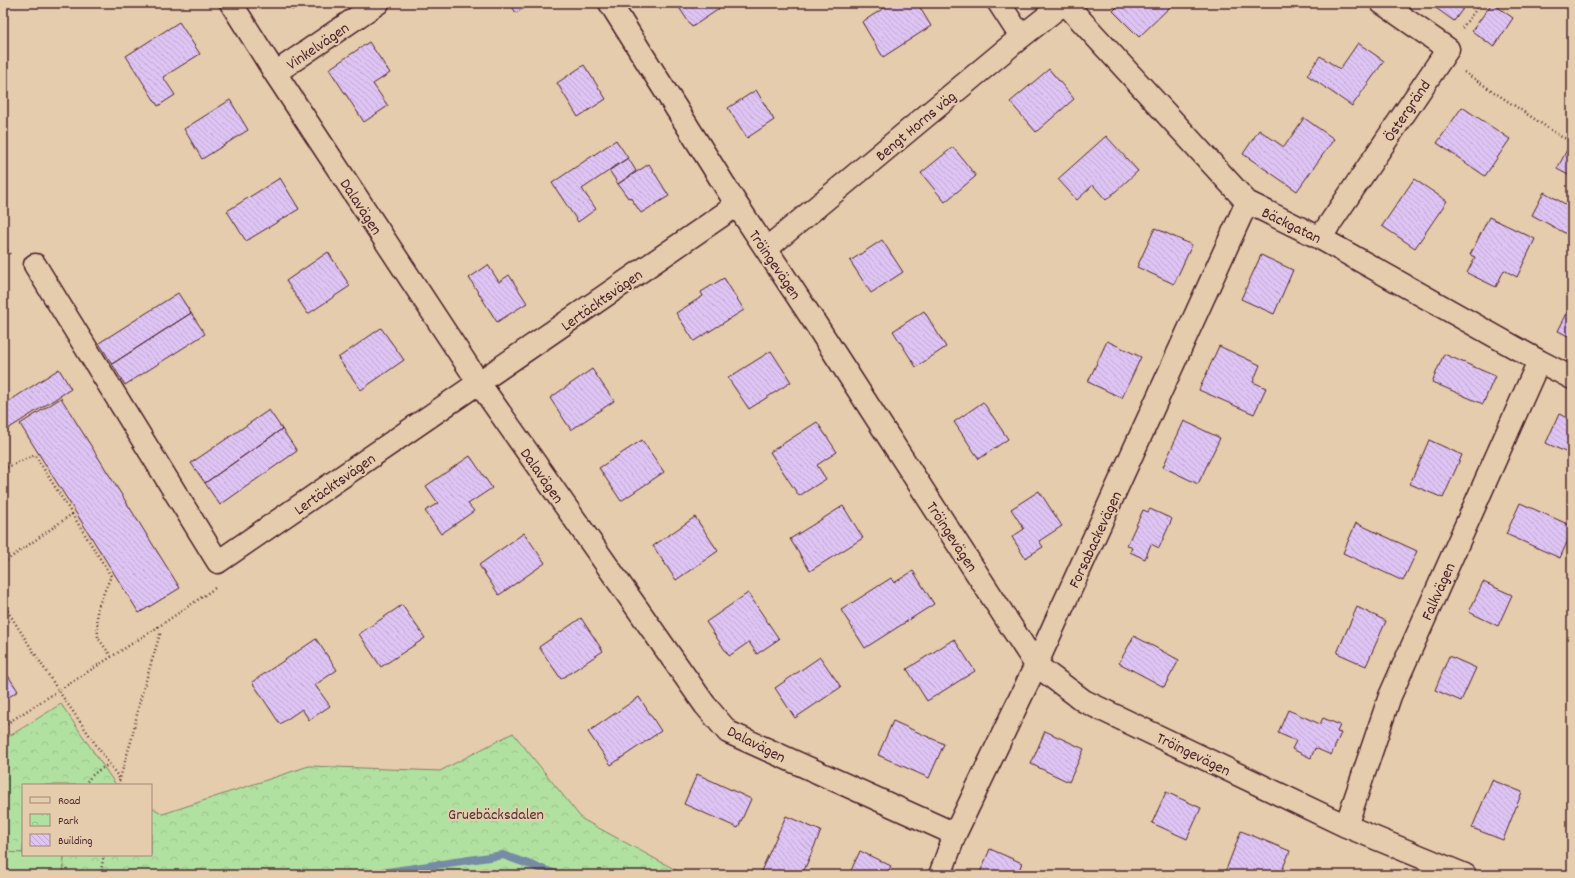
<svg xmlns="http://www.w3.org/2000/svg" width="1575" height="878" viewBox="0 0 1575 878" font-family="Dekko,sans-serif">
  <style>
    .park { fill: url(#park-crowns); stroke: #7e8066 }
    .pitch { fill: #b1e1a1; stroke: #7e8066 }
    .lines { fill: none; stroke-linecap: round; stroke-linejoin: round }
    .stream { stroke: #758ca4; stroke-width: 8 }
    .building { fill: url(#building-back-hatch); stroke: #4a1f2b }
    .minor-casing { stroke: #4a1f2b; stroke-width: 25 }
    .path { stroke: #4a1f2b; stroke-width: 2.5; stroke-dasharray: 1 3; stroke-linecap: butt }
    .minor { stroke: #e4ccac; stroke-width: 22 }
    .labels { text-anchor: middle; stroke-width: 4; stroke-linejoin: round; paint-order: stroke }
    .street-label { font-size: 16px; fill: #4a1f2b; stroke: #e4ccac }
    .park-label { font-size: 16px; fill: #543237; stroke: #e4ccac }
  </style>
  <defs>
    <pattern id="park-crowns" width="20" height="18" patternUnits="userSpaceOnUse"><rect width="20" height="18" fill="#b1e1a1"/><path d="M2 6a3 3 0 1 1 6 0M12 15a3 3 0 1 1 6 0" fill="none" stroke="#9ac18b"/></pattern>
    <pattern id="building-back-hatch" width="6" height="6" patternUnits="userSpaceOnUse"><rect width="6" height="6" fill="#dec4f3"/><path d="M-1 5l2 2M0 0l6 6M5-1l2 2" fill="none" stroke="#c0a8d0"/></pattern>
  </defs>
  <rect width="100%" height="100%" fill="#e4ccac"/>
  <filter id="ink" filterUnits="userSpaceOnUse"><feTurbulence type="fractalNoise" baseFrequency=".025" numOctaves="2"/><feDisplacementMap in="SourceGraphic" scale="8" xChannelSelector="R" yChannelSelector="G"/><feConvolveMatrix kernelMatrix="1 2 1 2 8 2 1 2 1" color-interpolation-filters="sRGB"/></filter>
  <g filter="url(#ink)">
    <!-- park -->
    <path class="park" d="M 61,704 L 116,785 L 23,785 L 23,853 L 3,852 L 3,740 Z
      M 513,733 L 582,819 L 685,875 L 63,875 L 64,855 L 151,855 L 151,807 L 163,814 L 309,766 L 440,771 Z"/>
    <!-- pitch -->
    <path class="pitch" d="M 3,852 L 23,853 L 23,855 L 64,855 L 63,875 L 3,875 Z"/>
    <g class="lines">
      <!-- stream -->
      <path class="stream" d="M 367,875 L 503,855 L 559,875"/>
    </g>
    <!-- building -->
    <path class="building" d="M 287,3 L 303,3 L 292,10 Z
      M 510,3 L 533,3 L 516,13 Z
      M 676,3 L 715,3 L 719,9 L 692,27 Z
      M 892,3 L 917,3 L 931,26 L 883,57 L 862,22 Z
      M 1121,3 L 1174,3 L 1139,37 L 1113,11 Z
      M 1429,3 L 1467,3 L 1454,21 Z
      M 1492,3 L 1513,18 L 1494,47 L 1472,31 Z
      M 179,22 L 200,54 L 163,77 L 175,95 L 158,106 L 126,56 Z
      M 369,42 L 390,73 L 373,84 L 388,106 L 364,122 L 329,69 Z
      M 1358,43 L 1384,61 L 1352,106 L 1307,75 L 1320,56 L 1340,69 Z
      M 584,65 L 606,99 L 578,117 L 557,83 Z
      M 1049,69 L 1074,99 L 1036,132 L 1010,102 Z
      M 756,90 L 774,120 L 747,138 L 728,108 Z
      M 230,100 L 248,130 L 202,159 L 184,129 Z
      M 1462,107 L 1510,139 L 1485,176 L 1437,143 Z
      M 1304,118 L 1334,139 L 1297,191 L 1243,154 L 1259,130 L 1284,147 Z
      M 1106,136 L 1138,171 L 1106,200 L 1093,185 L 1077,200 L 1058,179 Z
      M 616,140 L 628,158 L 582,189 L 596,209 L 578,222 L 552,183 Z
      M 1570,144 L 1572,146 L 1572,177 L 1557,169 Z
      M 953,147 L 976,176 L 945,202 L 921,173 Z
      M 628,158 L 636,171 L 618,184 L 609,170 Z
      M 649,164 L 669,196 L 641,213 L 630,197 L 628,198 L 618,184 Z
      M 280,178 L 299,209 L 246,241 L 227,211 Z
      M 1414,179 L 1447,201 L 1415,248 L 1382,226 Z
      M 1544,192 L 1572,208 L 1572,237 L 1532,215 Z
      M 1489,217 L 1535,239 L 1517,277 L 1504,270 L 1496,287 L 1467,273 L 1475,257 L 1470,255 Z
      M 1155,228 L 1192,245 L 1174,284 L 1137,267 Z
      M 882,240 L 903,272 L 871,293 L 850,261 Z
      M 328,252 L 350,286 L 308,314 L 286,281 Z
      M 1261,255 L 1293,270 L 1274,314 L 1241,299 Z
      M 488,265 L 499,282 L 509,275 L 527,303 L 497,322 L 469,278 Z
      M 724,278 L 744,310 L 694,341 L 676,313 L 703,296 L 701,292 Z
      M 178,293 L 191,313 L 112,364 L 99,343 Z
      M 1572,303 L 1572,338 L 1558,331 Z
      M 924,311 L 946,347 L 916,367 L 893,331 Z
      M 191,313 L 205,334 L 125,385 L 112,364 Z
      M 381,328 L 404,360 L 361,390 L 338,358 Z
      M 1107,341 L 1141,357 L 1122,398 L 1088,382 Z
      M 1219,346 L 1260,365 L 1253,382 L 1266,388 L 1254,414 L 1199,390 Z
      M 771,351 L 791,382 L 749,409 L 728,378 Z
      M 1444,354 L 1495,376 L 1483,404 L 1432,382 Z
      M 59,369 L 71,389 L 3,432 L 3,405 Z
      M 592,369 L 614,401 L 571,430 L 550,398 Z
      M 61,398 L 180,588 L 139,613 L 20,424 Z
      M 983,402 L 1008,439 L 979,459 L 954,422 Z
      M 269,410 L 282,429 L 205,483 L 191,463 Z
      M 1559,414 L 1572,420 L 1572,455 L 1546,443 Z
      M 1184,421 L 1220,438 L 1198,484 L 1163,467 Z
      M 817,422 L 837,452 L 817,465 L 826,479 L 799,496 L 770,452 Z
      M 282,429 L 297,451 L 220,505 L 205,483 Z
      M 642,440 L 664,472 L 621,501 L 599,468 Z
      M 1429,440 L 1462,455 L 1443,498 L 1410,484 Z
      M 470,456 L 492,488 L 468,504 L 474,511 L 441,534 L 425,511 L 438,503 L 426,486 Z
      M 1039,491 L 1062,526 L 1039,541 L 1043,547 L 1025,558 L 1012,537 L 1024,529 L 1011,509 Z
      M 1520,503 L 1572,526 L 1572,531 L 1560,558 L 1506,534 Z
      M 843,506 L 863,538 L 810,571 L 790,539 Z
      M 1150,509 L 1172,519 L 1159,548 L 1151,544 L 1145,559 L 1130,552 L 1132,548 L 1127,545 L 1143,510 L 1148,512 Z
      M 695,517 L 718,551 L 676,580 L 653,546 Z
      M 1356,523 L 1417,551 L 1403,581 L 1343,553 Z
      M 524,533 L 545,563 L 499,595 L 479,565 Z
      M 913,571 L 934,604 L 865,648 L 841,610 L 891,578 L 894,583 Z
      M 1483,582 L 1512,595 L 1498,626 L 1469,612 Z
      M 748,593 L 779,639 L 757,654 L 749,642 L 729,656 L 706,622 Z
      M 402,605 L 425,638 L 381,667 L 359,634 Z
      M 1357,607 L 1386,621 L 1366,666 L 1337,653 Z
      M 581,618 L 603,651 L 561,679 L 539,647 Z
      M 1134,636 L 1179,660 L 1164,687 L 1119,663 Z
      M 316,639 L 337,670 L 315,685 L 330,706 L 309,720 L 302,709 L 280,724 L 252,682 Z
      M 954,639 L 975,671 L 927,701 L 907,669 Z
      M 1449,656 L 1476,668 L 1461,701 L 1435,690 Z
      M 820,657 L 841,687 L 795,718 L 775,688 Z
      M 3,668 L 18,691 L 3,701 Z
      M 639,697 L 661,731 L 611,765 L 588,732 Z
      M 1288,710 L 1320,724 L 1323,718 L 1340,725 L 1337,732 L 1341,733 L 1331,755 L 1315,748 L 1311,758 L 1292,749 L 1296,741 L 1278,733 Z
      M 893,721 L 944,744 L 929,778 L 878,755 Z
      M 1045,731 L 1084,749 L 1069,782 L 1031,764 Z
      M 697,774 L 751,799 L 738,828 L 684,804 Z
      M 1492,780 L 1522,792 L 1503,840 L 1472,828 Z
      M 1166,792 L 1201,808 L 1187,839 L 1152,823 Z
      M 786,816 L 821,831 L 802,875 L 770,875 L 761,871 Z
      M 1241,831 L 1290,851 L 1280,875 L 1224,875 Z
      M 990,849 L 1022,863 L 1017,875 L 979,875 Z
      M 860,851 L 891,866 L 886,875 L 849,875 Z"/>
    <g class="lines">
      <defs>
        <path id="minor" d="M 231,3 L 275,73 L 479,383 L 705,705 L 728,732 L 955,834
          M 610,3 L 737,205 L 815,323 L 1036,665 L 1084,701 L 1346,826 L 1465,875
          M 999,3 L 1021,37
          M 1065,3 L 1247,202 L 1320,238 L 1539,361 L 1572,378
          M 275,73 L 378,3
          M 1320,238 L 1448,49 L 1382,3
          M 766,249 L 1021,37 L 1064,3
          M 35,265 L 218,562 L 737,205
          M 1346,826 L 1390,696 L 1539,361
          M 940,875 L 955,834 L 1036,665 L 1247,202"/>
      </defs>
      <!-- minor casing -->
      <use href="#minor" class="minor-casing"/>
      <!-- path -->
      <path class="path" d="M 1462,28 L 1481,3
        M 1464,72 L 1563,138 L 1572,139
        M 3,243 L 11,256
        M 3,469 L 35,455 L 72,514 L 3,563
        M 72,514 L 111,576 L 97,609 L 98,638 L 111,656
        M 3,604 L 58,690 L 119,778
        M 3,726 L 158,627
        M 85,785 C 90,775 99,770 108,765
        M 118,785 L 132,738 L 140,700 L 160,634 L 158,627 L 215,588
        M 100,875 L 104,855"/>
      <!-- minor -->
      <use href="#minor" class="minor"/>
    </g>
  </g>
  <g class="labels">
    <!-- street labels -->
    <g class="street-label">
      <text transform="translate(317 45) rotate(-34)" y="6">Vinkelvägen</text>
      <text transform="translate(1406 110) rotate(-56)" y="6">Östergränd</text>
      <text transform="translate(915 125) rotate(-40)" y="6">Bengt Horns väg</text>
      <text transform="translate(362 206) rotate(57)" y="6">Dalavägen</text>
      <text transform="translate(1292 224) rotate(26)" y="6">Bäckgatan</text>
      <text transform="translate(776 264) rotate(56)" y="6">Tröingevägen</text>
      <text transform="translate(601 299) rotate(-35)" y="6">Lertäcktsvägen</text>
      <text transform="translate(543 475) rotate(55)" y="6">Dalavägen</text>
      <text transform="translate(334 483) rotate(-35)" y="6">Lertäcktsvägen</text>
      <text transform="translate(953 536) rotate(57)" y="6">Tröingevägen</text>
      <text transform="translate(1094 539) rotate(-65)" y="6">Forsabackevägen</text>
      <text transform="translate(1437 591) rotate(-66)" y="6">Falkvägen</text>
      <text transform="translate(757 743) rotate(27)" y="6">Dalavägen</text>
      <text transform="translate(1194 753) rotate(26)" y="6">Tröingevägen</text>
    </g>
    <!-- park labels -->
    <g class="park-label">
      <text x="496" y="819">Gruebäcksdalen</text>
    </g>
  </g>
  <!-- margin -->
  <rect width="1575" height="878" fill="none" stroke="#e4ccac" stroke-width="16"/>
  <rect x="8" y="8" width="1559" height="862" fill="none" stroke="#4a1f2b" stroke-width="1.5" filter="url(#ink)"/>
  <!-- legend -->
  <rect x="22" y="784" width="130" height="72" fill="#e4ccac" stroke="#a68778"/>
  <rect x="30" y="797" width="20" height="6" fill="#e4ccac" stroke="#a68778"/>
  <text x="58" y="804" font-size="12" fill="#4a1f2b">Road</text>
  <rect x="30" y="814" width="20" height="12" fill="url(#park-crowns)" stroke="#a68778"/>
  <text x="58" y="824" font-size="12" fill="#4a1f2b">Park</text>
  <rect x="30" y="834" width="20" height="12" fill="url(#building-back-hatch)" stroke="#a68778"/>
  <text x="58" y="844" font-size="12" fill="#4a1f2b">Building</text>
</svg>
